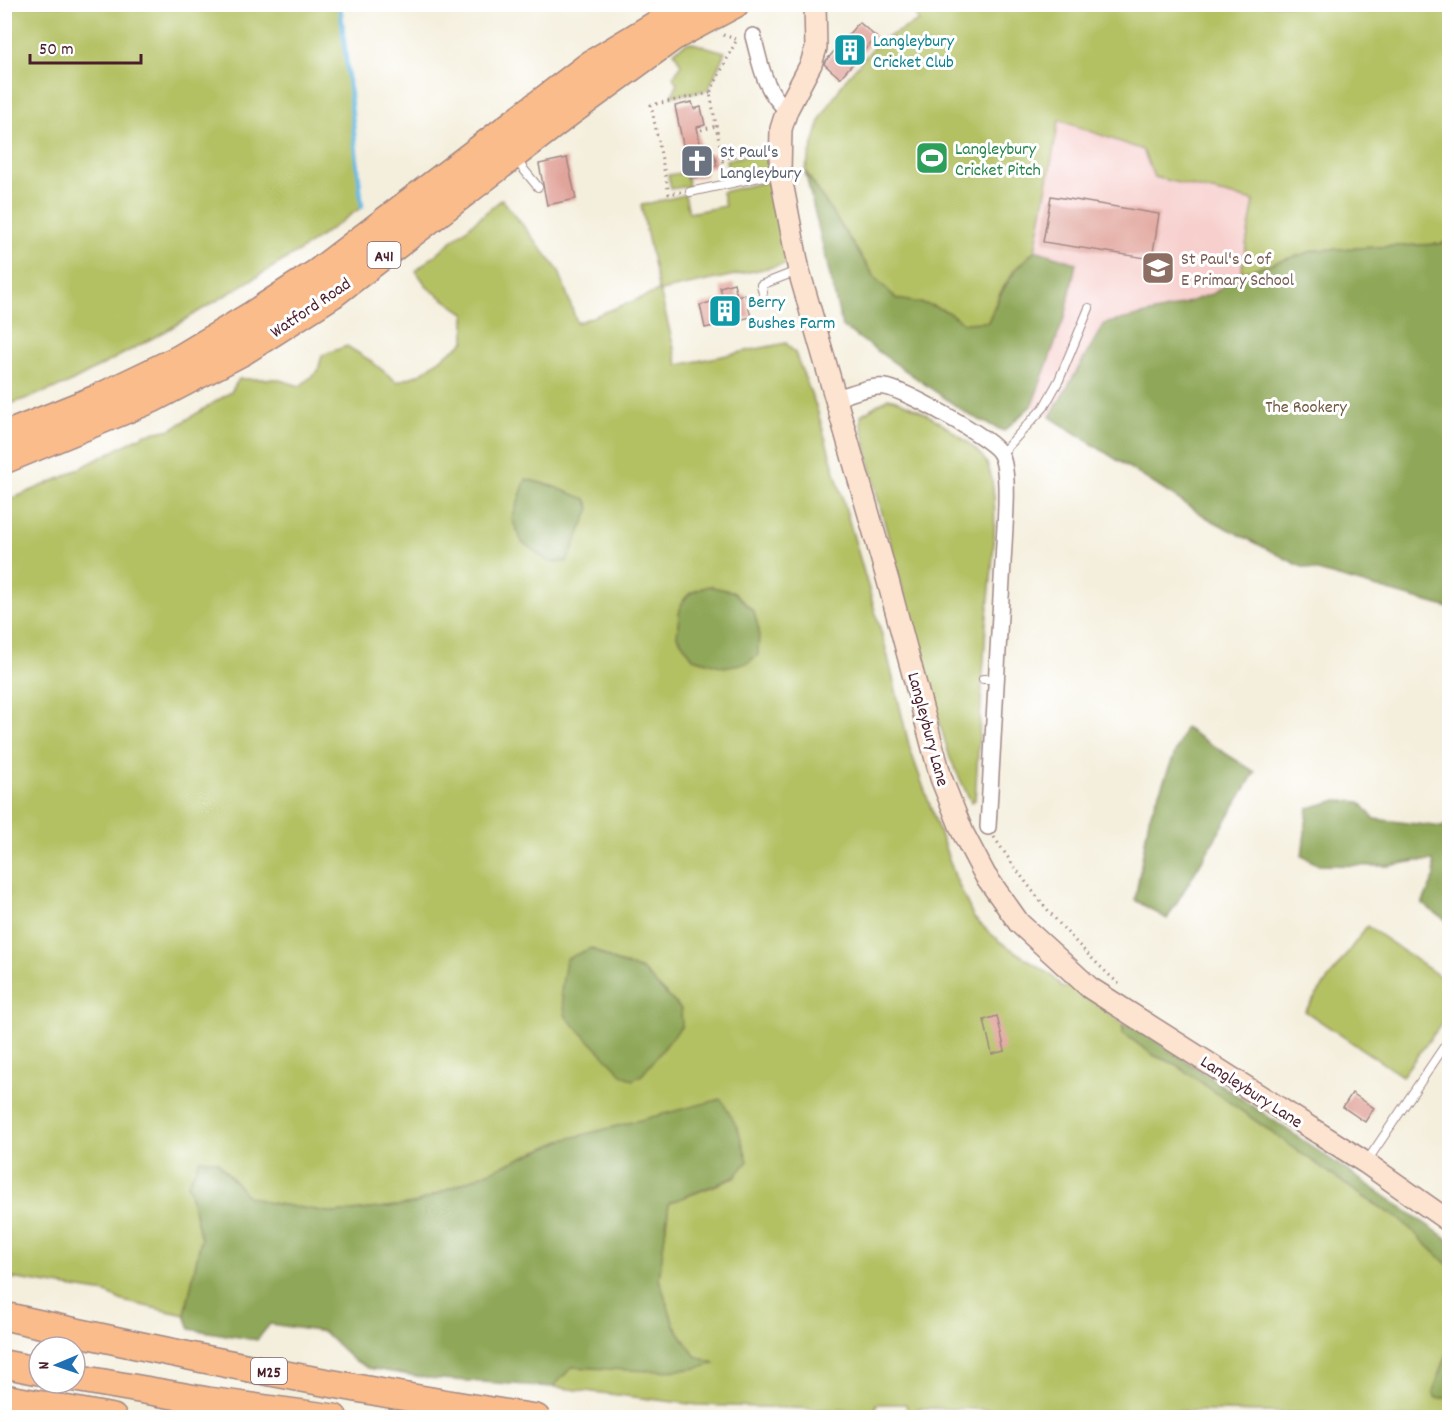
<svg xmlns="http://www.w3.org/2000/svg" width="1454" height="1422" viewBox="0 0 1454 1422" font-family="Dekko,sans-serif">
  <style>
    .built { fill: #f7d0ce }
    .green { fill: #b4c163; stroke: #7f7047; stroke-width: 1.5; fill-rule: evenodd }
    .forest { fill: #8fa759; stroke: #6c6342; stroke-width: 1.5 }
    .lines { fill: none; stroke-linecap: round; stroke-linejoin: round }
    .stream { stroke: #69bbe5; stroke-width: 4.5 }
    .building { fill: #e1a49b }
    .lane-casing { stroke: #9f8784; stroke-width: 10 }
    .street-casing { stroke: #9f8784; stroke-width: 18 }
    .secondary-casing { stroke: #9f8784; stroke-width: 24 }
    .highway-casing { stroke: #9f8784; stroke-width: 30 }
    .path { stroke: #9f8784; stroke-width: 3; stroke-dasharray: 1.5 4.5; stroke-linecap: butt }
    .lane { stroke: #fff; stroke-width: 8 }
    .street { stroke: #fff; stroke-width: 15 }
    .secondary { stroke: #fde4d1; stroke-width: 21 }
    .highway { stroke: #fabc8b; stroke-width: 27 }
    .labels { text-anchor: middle; stroke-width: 6; stroke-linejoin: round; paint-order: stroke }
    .shield { fill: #fff; stroke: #80626b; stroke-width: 1.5 }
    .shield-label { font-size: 16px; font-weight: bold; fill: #4a1f2b }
    .culture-label { font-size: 18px; fill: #0d838f; stroke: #fff; text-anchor: start }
    .leisure-label { font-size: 18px; fill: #27864d; stroke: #fff; text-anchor: start }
    .worship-label { font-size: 18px; fill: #5b616d; stroke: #fff; text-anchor: start }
    .education-label { font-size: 18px; fill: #785e54; stroke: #fff; text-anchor: start }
    .street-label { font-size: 18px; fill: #4a1f2b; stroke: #fff }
    .park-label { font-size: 18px; fill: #6f583f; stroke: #fff }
  </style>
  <rect width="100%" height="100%" fill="#fff"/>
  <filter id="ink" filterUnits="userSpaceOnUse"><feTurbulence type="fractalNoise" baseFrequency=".0167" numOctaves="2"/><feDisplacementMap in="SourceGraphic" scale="12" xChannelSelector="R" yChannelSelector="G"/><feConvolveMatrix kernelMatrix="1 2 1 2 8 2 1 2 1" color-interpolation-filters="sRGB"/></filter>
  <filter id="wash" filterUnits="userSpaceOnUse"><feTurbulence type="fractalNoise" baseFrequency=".008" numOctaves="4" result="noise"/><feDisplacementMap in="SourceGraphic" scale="24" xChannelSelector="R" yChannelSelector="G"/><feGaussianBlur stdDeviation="1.35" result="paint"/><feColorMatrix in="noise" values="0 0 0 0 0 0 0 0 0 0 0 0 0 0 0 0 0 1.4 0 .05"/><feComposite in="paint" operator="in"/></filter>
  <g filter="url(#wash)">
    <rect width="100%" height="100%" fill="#f4efdd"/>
    <!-- built -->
    <path class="built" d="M 1059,120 L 1143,150 L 1154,177 L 1254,201 L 1241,273 L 1214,293 L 1172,308 L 1104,324 L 1050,417 L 1032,405 L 1066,313 L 1076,263 L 1035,250 Z"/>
    <!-- green -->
    <path class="green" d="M 4,5 L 340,5 L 362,207 L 298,252 L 166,331 L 67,384 L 5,406 Z
      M 908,5 L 1449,5 L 1450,241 L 1440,244 L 1316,250 L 1241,273 L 1254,201 L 1154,177 L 1143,150 L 1059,120 L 1035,250 L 1015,269 L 1000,293 L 988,322 L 964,323 L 946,311 L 930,305 L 897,299 L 876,279 L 805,171 L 821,118 L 845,80 L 879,41 L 919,21 Z
      M 689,42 L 725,52 L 708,90 L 672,96 L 677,84 L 673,77 L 681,65 L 674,51 Z
      M 766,151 L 770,170 L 730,178 L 726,160 Z
      M 686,172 L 689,186 L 671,189 L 668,175 Z
      M 774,180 L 791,263 L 660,291 L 678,365 L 786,343 L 795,353 L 816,406 L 886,649 L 910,749 L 956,879 L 974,918 L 999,941 L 1051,975 L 1063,988 L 1070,986 L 1117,1019 L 1123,1024 L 1123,1033 L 1155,1056 L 1175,1064 L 1364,1197 L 1401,1220 L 1449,1266 L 1449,1349 L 1433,1391 L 1436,1398 L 1449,1398 L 1449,1417 L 1352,1418 L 1297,1413 L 1222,1411 L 1130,1411 L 1068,1415 L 1005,1410 L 917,1408 L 917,1412 L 907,1412 L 906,1404 L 876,1404 L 876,1411 L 698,1405 L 553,1387 L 572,1366 L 670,1370 L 714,1363 L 695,1356 L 674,1325 L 659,1279 L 669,1203 L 735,1178 L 563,1140 L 414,1204 L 335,1213 L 270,1203 L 247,1196 L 217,1161 L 188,1184 L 201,1239 L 185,1315 L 123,1301 L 106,1293 L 5,1277 L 4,502 L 63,477 L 146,434 L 172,429 L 231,392 L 239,379 L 276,379 L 300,386 L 318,371 L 322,355 L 347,346 L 371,361 L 397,382 L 420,374 L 465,341 L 465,314 L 428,288 L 416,271 L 502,199 L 559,271 L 577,323 L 659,291 L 641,205 L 685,195 L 689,213 L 725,206 L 722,192 ZM 586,499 L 590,508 L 567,562 ZM 591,948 L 614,961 L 642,970 L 681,1009 Z
      M 888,398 C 911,401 980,444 988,466 C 1002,503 990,585 986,626 C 982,684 979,742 975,800 L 971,802 L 950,758 L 929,687 L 876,491 L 861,423 L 861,415 Z
      M 1367,926 L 1449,983 L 1449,1014 L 1402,1076 L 1305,1011 Z"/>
    <!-- forest -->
    <path class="forest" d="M 805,171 L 876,279 L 897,299 L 930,305 L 946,311 L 964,323 L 988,322 C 1001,290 1010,274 1035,250 L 1076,263 L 1066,313 L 1032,405 L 1004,431 L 969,415 L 842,326 Z
      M 1449,241 L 1449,608 L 1300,566 L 1209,519 L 1050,417 L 1104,324 L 1172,308 L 1214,293 L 1241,273 L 1316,250 L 1440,244 Z
      M 526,479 L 549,485 L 586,499 L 590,508 L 567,562 L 549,562 L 522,542 L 512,519 Z
      M 709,586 L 734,592 L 754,612 L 759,630 L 758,655 L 747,663 L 724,667 L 693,658 L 677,636 C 680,607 677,594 709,586 Z
      M 1185,728 L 1255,772 L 1167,919 L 1135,900 L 1149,818 Z
      M 1338,800 L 1360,802 L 1374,819 L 1443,827 L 1449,820 L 1449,922 L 1422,904 L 1435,876 L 1433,861 L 1416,861 L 1388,866 L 1319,865 L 1302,856 L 1308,808 Z
      M 591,948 L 614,961 L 642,970 L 681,1009 L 682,1026 L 642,1075 L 633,1080 L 623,1075 L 566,1017 L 561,992 L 566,959 Z
      M 1123,1024 L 1133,1026 L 1176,1054 L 1449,1240 L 1449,1266 L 1401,1220 L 1364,1197 L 1175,1064 L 1155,1056 L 1123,1033 Z
      M 721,1099 L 738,1129 L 748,1161 L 735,1177 L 669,1203 L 659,1279 L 674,1325 L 695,1356 L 714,1363 C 683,1377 609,1368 572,1367 L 553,1387 L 427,1378 L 368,1368 L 352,1359 L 324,1332 L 270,1324 L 257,1340 L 190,1329 L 185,1315 L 201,1239 L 188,1184 L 200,1159 L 217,1161 L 247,1196 L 270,1203 L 335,1213 L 414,1204 L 563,1140 Z
      M 1449,1349 L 1449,1398 L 1436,1398 L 1433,1392 Z"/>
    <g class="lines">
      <!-- stream -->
      <path class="stream" d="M 340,4 L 362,207"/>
    </g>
    <g id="blocks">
      <!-- building -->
      <path class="building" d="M 859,22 L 876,37 L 840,78 L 824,64 L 825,62 Z
        M 692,102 L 694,109 L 701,107 L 705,125 L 697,127 L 702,155 L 714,153 L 717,166 L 705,168 L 706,176 L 690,179 L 675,106 Z
        M 567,158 L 576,199 L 547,205 L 539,164 Z
        M 1051,196 L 1159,214 L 1152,259 L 1043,242 Z
        M 734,283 L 737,296 L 745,294 L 751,317 L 705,328 L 700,305 L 723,299 L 720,287 Z
        M 997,1016 L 1005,1051 L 992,1054 L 984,1020 Z
        M 1352,1093 L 1374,1108 L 1365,1122 L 1343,1107 Z"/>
    </g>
  </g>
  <g filter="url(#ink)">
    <use href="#blocks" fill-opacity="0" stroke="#9f8784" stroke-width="1.5"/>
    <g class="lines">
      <defs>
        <path id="lane" d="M 516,160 L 538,187
          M 690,192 L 779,173
          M 763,293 L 761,285 L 797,271
          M 1001,454 L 1044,407 L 1059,380 L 1089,308
          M 983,679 L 995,679
          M 1367,1161 L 1450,1038"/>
        <path id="street" d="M 753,36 C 761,65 763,89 787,110
          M 836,398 C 851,394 870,385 885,387 C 903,389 992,438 1000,453 C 1009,468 1006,509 1005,527 L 988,827"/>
        <path id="secondary" d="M 815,4 L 816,48 L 811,64 L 787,110 L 781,129 L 780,172 L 799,271 L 888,581 L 941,778 L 963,833 L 985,875 L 1019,923 L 1090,988 L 1366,1163 L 1450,1222"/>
        <path id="highway" d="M 4,436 L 96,399 L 179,359 L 252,315 L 318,272 L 591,64 L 690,4
          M 4,460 L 152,399 L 242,352 L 333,294 L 570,112 L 673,37 L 735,4
          M 4,1316 C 180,1356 358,1391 536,1418
          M 4,1364 L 39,1371
          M 75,1378 L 208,1401 L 334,1418
          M 4,1398 L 113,1418"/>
      </defs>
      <!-- lane casing -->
      <use href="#lane" class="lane-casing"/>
      <!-- street casing -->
      <use href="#street" class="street-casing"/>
      <!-- secondary casing -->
      <use href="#secondary" class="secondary-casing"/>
      <!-- highway casing -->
      <use href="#highway" class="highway-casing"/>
      <!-- path -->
      <path class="path" d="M 723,35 L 736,39
        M 701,130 L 716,126
        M 716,160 L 763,150
        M 725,174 L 710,93 L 737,39
        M 681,192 L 669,194 L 651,105 L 710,93
        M 994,837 C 1032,894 1069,939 1120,985"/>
      <!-- lane -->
      <use href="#lane" class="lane"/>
      <!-- street -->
      <use href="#street" class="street"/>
      <!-- secondary -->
      <use href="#secondary" class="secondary"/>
      <!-- highway -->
      <use href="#highway" class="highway"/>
    </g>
  </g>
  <!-- icons -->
  <defs>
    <symbol id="building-square" viewBox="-11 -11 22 22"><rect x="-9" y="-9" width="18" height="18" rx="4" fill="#0f9aa8" stroke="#fff"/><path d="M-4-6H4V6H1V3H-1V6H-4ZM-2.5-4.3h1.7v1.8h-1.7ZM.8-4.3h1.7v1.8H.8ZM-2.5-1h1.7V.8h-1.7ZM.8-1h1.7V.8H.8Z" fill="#fff"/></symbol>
    <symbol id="stadium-square" viewBox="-11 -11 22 22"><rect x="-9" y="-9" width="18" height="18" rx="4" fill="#2e9e5b" stroke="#fff"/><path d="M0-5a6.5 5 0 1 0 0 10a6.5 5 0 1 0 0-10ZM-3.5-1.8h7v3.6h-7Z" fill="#fff"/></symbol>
    <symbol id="church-square" viewBox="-11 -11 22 22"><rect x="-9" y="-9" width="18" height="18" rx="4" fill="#6b7280" stroke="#fff"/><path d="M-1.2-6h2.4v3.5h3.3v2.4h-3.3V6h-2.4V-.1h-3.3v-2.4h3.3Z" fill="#fff"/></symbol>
    <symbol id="school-square" viewBox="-11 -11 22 22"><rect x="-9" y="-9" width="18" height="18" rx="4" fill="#8d6e63" stroke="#fff"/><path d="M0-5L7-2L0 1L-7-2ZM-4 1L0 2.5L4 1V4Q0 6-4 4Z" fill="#fff"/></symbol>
  </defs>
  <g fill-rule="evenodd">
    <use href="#building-square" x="831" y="31" width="38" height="38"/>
    <use href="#stadium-square" x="913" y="139" width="38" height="38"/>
    <use href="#church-square" x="678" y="142" width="38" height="38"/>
    <use href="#school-square" x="1139" y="249" width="38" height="38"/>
    <use href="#building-square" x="706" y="292" width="38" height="38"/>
  </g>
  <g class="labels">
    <!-- shield labels -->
    <g class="shield">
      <rect x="367.5" y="242" width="33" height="26" rx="4.5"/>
      <rect x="251" y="1358" width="36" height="26" rx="4.5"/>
    </g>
    <g class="shield-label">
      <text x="384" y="261">A41</text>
      <text x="269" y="1377">M25</text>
    </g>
    <!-- culture labels -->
    <g class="culture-label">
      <text x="873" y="46">Langleybury<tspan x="873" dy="21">Cricket Club</tspan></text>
      <text x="748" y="307">Berry<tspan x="748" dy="21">Bushes Farm</tspan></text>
    </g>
    <!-- leisure labels -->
    <g class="leisure-label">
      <text x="955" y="154">Langleybury<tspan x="955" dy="21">Cricket Pitch</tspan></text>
    </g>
    <!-- worship labels -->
    <g class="worship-label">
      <text x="720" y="157">St Paul's<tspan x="720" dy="21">Langleybury</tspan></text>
    </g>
    <!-- education labels -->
    <g class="education-label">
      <text x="1181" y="264">St Paul's C of<tspan x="1181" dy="21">E Primary School</tspan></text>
    </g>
    <!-- street labels -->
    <g class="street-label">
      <text transform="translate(310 307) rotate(-34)" y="6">Watford Road</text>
      <text transform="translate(929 729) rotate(75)" y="6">Langleybury Lane</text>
      <text transform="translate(1252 1091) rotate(33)" y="6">Langleybury Lane</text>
    </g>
    <!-- park labels -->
    <g class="park-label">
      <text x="1306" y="412">The Rookery</text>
    </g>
  </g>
  <!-- margin -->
  <rect width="1454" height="1422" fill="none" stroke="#fff" stroke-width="24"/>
  <!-- north arrow -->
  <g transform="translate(57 1365) rotate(268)"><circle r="28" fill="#ffffff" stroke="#b7a5aa" stroke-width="1.5"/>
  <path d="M0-4.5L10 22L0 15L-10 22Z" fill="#1f6fb2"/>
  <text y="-9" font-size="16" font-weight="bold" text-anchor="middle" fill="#4a1f2b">N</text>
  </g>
  <!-- scale -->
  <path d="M30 54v9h111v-9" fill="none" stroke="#4a1f2b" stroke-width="3"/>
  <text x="39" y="54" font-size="18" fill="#4a1f2b" stroke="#ffffff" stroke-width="4.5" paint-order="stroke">50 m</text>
</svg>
